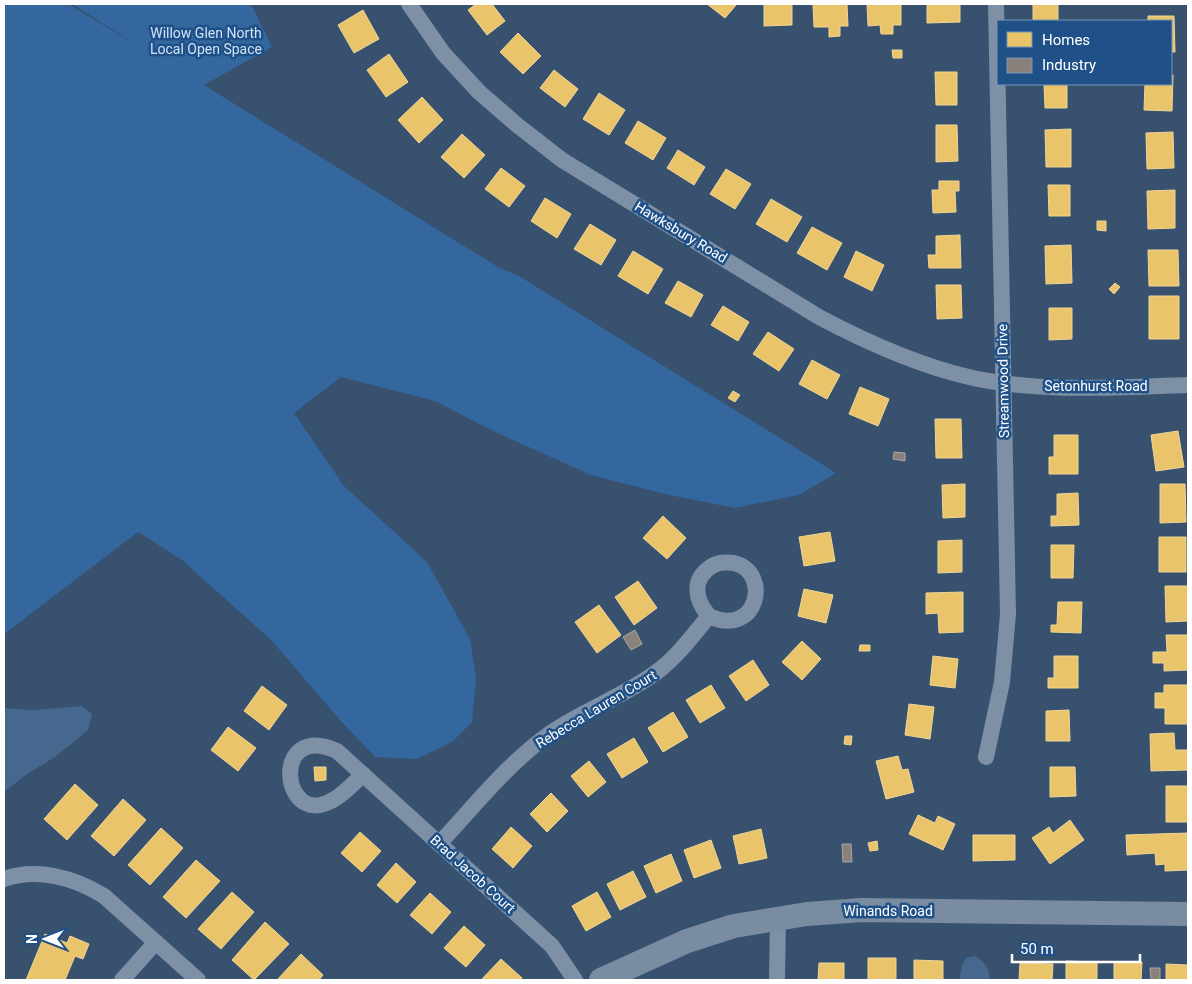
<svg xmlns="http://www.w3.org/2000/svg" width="1192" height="984" viewBox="0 0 1192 984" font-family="Roboto,sans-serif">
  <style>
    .green { fill: #34679d }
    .water { fill: #46688e }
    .homes { fill: #e9c46a; stroke: #f0d697 }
    .industry { fill: #8a817c; stroke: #ada7a3 }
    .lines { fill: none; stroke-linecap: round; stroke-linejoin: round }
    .street { stroke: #7e90a5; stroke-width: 16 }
    .secondary { stroke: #798ca1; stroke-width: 24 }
    .labels { text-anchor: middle; stroke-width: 5; stroke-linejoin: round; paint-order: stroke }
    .park-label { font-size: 14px; fill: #cee2f8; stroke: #1f5087 }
    .street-label { font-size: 14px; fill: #fff; stroke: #1f5087 }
  </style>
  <rect width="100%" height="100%" fill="#37516f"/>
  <!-- green -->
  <path class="green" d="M 4,4 L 68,4 L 142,48 L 72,4 L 251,4 L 272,47 L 204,85 L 498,267 L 519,276 L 836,473 L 799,495 L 735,508 L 665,494 L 591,475 L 491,430 L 435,401 L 341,377 L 294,413 L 344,486 L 427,562 L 470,639 L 476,678 L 472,722 L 452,742 L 417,759 L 375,757 L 340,720 L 272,641 L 182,560 L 138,532 L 4,634 Z"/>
  <!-- water -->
  <path class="water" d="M 82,706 L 92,714 L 88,730 L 55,757 L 27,774 L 4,792 L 4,708 L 32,710 Z
    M 975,956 C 986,963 989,968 990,980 L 959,980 L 962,966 L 966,958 Z"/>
  <!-- homes -->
  <path class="homes" d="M 476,4 L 492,4 L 505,21 L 487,35 L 468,10 Z
    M 707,4 L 737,4 L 725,18 Z
    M 764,4 L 792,4 L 792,25 L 764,26 Z
    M 813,4 L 847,4 L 848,26 L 840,26 L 840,36 L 829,37 L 829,27 L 814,27 Z
    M 867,4 L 901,4 L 901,25 L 893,25 L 893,34 L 881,34 L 880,25 L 868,26 Z
    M 927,4 L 960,4 L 960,22 L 927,23 Z
    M 1033,4 L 1058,4 L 1058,21 L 1033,21 Z
    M 363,10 L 379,39 L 354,53 L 338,25 Z
    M 1148,16 L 1174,16 L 1175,52 L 1171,52 L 1171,21 L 1148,21 Z
    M 518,33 L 541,56 L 523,74 L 500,52 Z
    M 892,50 L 902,50 L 902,58 L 893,58 Z
    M 389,54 L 408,82 L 386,97 L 367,70 Z
    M 554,70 L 578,89 L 565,107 L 540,88 Z
    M 935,72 L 957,72 L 957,105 L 936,105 Z
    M 1171,75 L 1173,75 L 1172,111 L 1144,110 L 1145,84 L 1171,84 Z
    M 1044,84 L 1067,84 L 1067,108 L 1045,108 Z
    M 599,93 L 625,110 L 609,135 L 583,119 Z
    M 422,97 L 443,120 L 419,143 L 398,120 Z
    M 638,121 L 666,138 L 653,160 L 625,143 Z
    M 936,125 L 957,125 L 958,161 L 936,162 Z
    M 1071,129 L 1071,167 L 1046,167 L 1045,130 Z
    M 1173,132 L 1174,168 L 1147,169 L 1146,133 Z
    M 462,134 L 485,155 L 464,178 L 441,157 Z
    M 678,150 L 705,167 L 694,185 L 667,168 Z
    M 501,168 L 525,186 L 509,207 L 485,189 Z
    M 726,169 L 751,184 L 735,209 L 710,194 Z
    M 939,181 L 959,181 L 959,191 L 955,191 L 956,212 L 933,213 L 932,190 L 939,190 Z
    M 1048,185 L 1070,185 L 1070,216 L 1049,216 Z
    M 1175,190 L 1175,228 L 1148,229 L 1147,191 Z
    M 545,198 L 571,214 L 557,238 L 531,221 Z
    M 771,199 L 802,217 L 787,242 L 756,224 Z
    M 1097,221 L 1106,221 L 1106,231 L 1097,230 Z
    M 590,224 L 616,240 L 601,265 L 574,249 Z
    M 812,227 L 842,243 L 827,270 L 797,253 Z
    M 960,235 L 961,268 L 929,268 L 928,255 L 936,255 L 936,236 Z
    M 1071,245 L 1072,283 L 1046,284 L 1045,246 Z
    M 1148,250 L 1178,250 L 1179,286 L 1149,286 Z
    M 633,251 L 663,269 L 648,294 L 618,276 Z
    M 856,251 L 884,265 L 872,291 L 844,277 Z
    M 678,281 L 703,295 L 691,317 L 665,303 Z
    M 1115,283 L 1120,287 L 1114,294 L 1109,289 Z
    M 936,285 L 961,285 L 962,318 L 937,319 Z
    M 1149,296 L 1179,296 L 1179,339 L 1149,339 Z
    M 723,306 L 749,322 L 738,341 L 711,325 Z
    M 1049,308 L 1072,308 L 1072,339 L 1049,340 Z
    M 768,332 L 794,349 L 779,371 L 753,354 Z
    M 812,360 L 840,375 L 827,399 L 799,384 Z
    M 860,387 L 889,399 L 878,426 L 849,414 Z
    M 733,391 L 740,395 L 735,402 L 728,398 Z
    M 935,419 L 961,419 L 962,458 L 936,458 Z
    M 1178,431 L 1184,467 L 1156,471 L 1151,435 Z
    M 1054,435 L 1078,435 L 1078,474 L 1049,474 L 1049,457 L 1054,457 Z
    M 965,484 L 965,517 L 943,518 L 942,485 Z
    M 1160,484 L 1185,484 L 1186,522 L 1160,523 Z
    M 1078,493 L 1079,525 L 1051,526 L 1051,516 L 1057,516 L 1057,494 Z
    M 663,516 L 686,538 L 667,559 L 643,538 Z
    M 830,532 L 835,561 L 804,566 L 799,537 Z
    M 1159,537 L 1186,537 L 1186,572 L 1159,572 Z
    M 962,540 L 962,572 L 938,573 L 938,541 Z
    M 1051,545 L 1074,545 L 1073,578 L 1051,578 Z
    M 638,581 L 657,608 L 634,625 L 615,597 Z
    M 1165,586 L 1188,586 L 1188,621 L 1166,622 Z
    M 804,589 L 833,595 L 826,623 L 798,616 Z
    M 963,592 L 963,632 L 939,633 L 938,613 L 926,614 L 926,593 Z
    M 1058,602 L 1082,602 L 1081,633 L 1051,632 L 1051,625 L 1057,625 Z
    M 599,605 L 621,635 L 597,653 L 575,622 Z
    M 1166,635 L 1188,635 L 1188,670 L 1164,671 L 1164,663 L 1153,663 L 1153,652 L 1167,652 Z
    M 802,641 L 821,659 L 802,680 L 782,662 Z
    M 860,645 L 870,645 L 870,651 L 859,651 Z
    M 933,656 L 958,659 L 955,688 L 930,685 Z
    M 1054,656 L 1078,656 L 1078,688 L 1048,688 L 1048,678 L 1054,678 Z
    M 753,660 L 769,685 L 746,701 L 729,676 Z
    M 711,685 L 725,708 L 700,723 L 686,700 Z
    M 1164,685 L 1188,685 L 1188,724 L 1165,724 L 1165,708 L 1155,708 L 1155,693 L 1164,693 Z
    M 262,686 L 287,705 L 269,730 L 244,711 Z
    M 909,704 L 934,707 L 930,739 L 905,735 Z
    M 1069,710 L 1070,741 L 1046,741 L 1046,711 Z
    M 673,712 L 688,737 L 663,752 L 648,728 Z
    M 228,727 L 256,748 L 238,771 L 211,750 Z
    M 1174,733 L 1175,750 L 1188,750 L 1188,770 L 1151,771 L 1150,734 Z
    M 845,736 L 852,736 L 851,745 L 844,744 Z
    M 634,738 L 648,762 L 622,778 L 607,754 Z
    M 898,756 L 902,770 L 908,769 L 914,792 L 886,799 L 876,761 Z
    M 589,761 L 606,782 L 588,797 L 571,776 Z
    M 314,767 L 326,767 L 326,780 L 315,781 Z
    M 1050,767 L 1075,767 L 1076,796 L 1050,797 Z
    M 75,784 L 98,805 L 67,840 L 44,819 Z
    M 1166,786 L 1188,786 L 1188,822 L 1166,822 Z
    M 551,793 L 568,811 L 547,832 L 530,814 Z
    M 123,799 L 146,820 L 114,856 L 91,836 Z
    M 918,815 L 935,823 L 938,816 L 955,824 L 943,850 L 909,834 Z
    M 1070,820 L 1084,840 L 1050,864 L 1032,838 L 1049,827 L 1053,833 Z
    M 511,827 L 532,846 L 513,868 L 492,849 Z
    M 161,828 L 183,848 L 150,885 L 128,865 Z
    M 761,829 L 767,858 L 739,864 L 733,836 Z
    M 360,832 L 381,851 L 362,872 L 341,853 Z
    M 1188,833 L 1188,870 L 1165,871 L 1165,864 L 1156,865 L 1155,853 L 1127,855 L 1126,835 Z
    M 973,835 L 1015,835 L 1015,860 L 973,861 Z
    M 711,840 L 721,868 L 694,878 L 684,850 Z
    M 877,841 L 878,850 L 870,851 L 868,843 Z
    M 671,854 L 682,881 L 656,893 L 644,866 Z
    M 196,860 L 220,881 L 186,918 L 163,897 Z
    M 396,863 L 416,882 L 397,903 L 377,885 Z
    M 633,871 L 646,897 L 620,910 L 607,884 Z
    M 232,892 L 254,912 L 221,949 L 198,929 Z
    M 597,892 L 611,917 L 586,931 L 572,906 Z
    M 430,893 L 451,912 L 432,934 L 410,915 Z
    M 265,922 L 289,944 L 254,980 L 232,960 Z
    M 464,926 L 485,945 L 466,967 L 444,948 Z
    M 45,934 L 67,943 L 70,936 L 89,944 L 83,959 L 75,956 L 65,980 L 26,980 Z
    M 301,954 L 323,975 L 319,980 L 277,980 Z
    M 868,958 L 896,958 L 896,980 L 868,980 Z
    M 501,959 L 522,978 L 520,980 L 481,980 Z
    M 914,960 L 943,961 L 943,980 L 914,980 Z
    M 1066,961 L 1097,962 L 1097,980 L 1066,980 Z
    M 1114,962 L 1142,962 L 1141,980 L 1114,980 Z
    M 819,963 L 844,963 L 844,980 L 818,980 Z
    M 1020,963 L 1053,964 L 1052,980 L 1019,980 Z
    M 1166,964 L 1188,965 L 1188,980 L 1166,980 Z"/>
  <!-- industry -->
  <path class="industry" d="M 894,452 L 905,453 L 905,461 L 893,459 Z
    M 635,630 L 642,644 L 631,650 L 623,637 Z
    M 842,844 L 851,844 L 852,862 L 843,862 Z
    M 1150,968 L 1160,968 L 1160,980 L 1151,980 Z"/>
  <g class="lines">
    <!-- street -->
    <path class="street" d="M 409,4 L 443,53 L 479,92 L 517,125 L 562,160 L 819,317 C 868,343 919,366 973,378 C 1043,393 1117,387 1188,385
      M 986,757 L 1002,682 L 1008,614 L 996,4
      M 363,774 C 353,784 343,795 331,801 C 281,828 270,721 337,751 L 552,946 L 575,980
      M 439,844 C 475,805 509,762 552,732 C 586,709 625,696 658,671 C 678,656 693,635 709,616 C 758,639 772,572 734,563 C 726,562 718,562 712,566 C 691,579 695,600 709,616
      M 4,879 C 37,867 75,878 104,896 L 198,980
      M 122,980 L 156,942
      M 777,980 L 778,918"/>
    <!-- secondary -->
    <path class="secondary" d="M 601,980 L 687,941 L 734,926 L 807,914 L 862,910 L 1188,914"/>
  </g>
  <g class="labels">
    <!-- park labels -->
    <g class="park-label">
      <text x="206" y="38">Willow Glen North<tspan x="206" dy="16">Local Open Space</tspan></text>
    </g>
    <!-- street labels -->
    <g class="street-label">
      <text transform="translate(681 232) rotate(31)" y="5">Hawksbury Road</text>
      <text transform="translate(1003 381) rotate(-91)" y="5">Streamwood Drive</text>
      <text x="1096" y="391">Setonhurst Road</text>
      <text transform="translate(596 709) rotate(-31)" y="5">Rebecca Lauren Court</text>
      <text transform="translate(473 874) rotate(42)" y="5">Brad Jacob Court</text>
      <text x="888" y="916">Winands Road</text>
    </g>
  </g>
  <!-- border -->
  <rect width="1192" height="984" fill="none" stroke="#ffffff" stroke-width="10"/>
  <!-- legend -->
  <rect x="997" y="20" width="175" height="65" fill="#1f5087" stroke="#7996b7"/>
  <rect x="1007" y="32" width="25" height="15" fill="#e9c46a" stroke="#7996b7"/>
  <text x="1042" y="45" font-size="15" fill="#ffffff">Homes</text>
  <rect x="1007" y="58" width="25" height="15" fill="#8a817c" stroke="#7996b7"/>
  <text x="1042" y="70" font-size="15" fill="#ffffff">Industry</text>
  <!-- north arrow -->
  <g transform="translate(45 939) rotate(270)" stroke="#1f5087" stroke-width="4" paint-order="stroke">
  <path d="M0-4L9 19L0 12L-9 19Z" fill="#ffffff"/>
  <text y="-8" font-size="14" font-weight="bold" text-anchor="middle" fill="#ffffff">N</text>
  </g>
  <!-- scale -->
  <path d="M1012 954v8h128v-8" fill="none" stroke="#ffffff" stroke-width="2.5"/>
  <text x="1020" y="954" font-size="15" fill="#ffffff" stroke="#1f5087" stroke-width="4" paint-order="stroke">50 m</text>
</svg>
